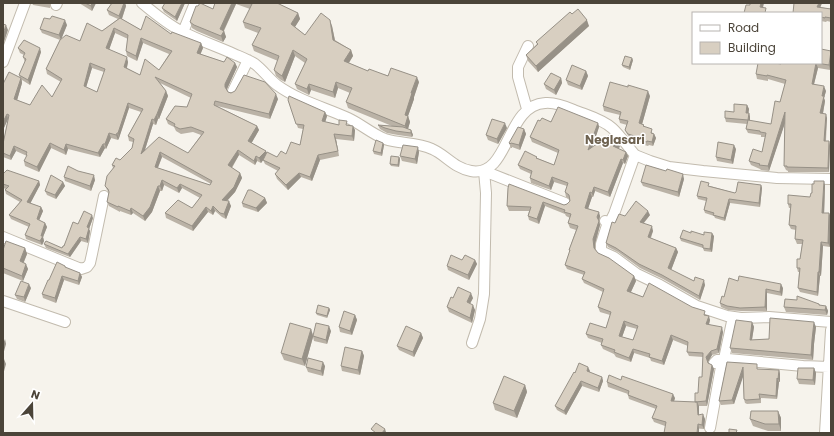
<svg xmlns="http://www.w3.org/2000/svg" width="834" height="436" viewBox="0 0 834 436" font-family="Poppins,sans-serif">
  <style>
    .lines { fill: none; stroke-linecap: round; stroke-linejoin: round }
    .street-casing { stroke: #c2bbae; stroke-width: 12 }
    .street { stroke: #fff; stroke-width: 10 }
    .wall { fill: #bab2a6; fill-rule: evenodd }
    .shaded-wall { fill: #979187 }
    .building { fill: #d8cfc1; stroke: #979187; fill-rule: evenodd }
    .labels { text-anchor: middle; stroke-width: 3; stroke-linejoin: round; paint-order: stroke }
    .quarter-label { font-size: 12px; font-weight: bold; fill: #6e6250; stroke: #fff }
  </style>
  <rect width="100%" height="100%" fill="#f6f3ec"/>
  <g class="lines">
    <defs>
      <path id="street" d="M 142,3 C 154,13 167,24 181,31 C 198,40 216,46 234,54 C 241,57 249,60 255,64 C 263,70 269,79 277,85 C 299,101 324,107 348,118 C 361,124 372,134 385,139 C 400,144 417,142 432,149 C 446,155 454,168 471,171 C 510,178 505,105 545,103 C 555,102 565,106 574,110 C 586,115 602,119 612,128 C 620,135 628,147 635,155 L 614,214 L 611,220 L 608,222 L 605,221
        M 56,5 L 57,3
        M 183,32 L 195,3
        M 3,62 L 25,3
        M 233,91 L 248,60
        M 527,109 L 518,77 L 518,67 L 528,46
        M 635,155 L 650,161 L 669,167 L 703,171 L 777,178 L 831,179
        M 608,222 L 601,244 L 601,249 L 603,252 L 614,257 L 637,274 L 660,285 L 697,306 L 727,316 L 741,318 L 769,317 L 831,322
        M 3,237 L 81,269 L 87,267 L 90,263 L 92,254 L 104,196
        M 3,301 L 65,322
        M 472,343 L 480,319 L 484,294 L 486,193 L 484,171 L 565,203
        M 714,363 L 717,360 L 728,359 L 803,366 L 829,367
        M 710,428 L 721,367 L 724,359 L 733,317
        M 825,433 L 831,330"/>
    </defs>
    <!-- street casing -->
    <use href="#street" class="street-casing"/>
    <!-- street -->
    <use href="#street" class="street"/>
  </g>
  <!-- wall -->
  <path class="wall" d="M 32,3 L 50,3 L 50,8 L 33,5 Z
    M 79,3 L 96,3 L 92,11 Z
    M 112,3 L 125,3 L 126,6 L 122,19 L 141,30 L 171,34 L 201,43 L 203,48 L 200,54 L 224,62 L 235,63 L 237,67 L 227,89 L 227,90 L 228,92 L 278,99 L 270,119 L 217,106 L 257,126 L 259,130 L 251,143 L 266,151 L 267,153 L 277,157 L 286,154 L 300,145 L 303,129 L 298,128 L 288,100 L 325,112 L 327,116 L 325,122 L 339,125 L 348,125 L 355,130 L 354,141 L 336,139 L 339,156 L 320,160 L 312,181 L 301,177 L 288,190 L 277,179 L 275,174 L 278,171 L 265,164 L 263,160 L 261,163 L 257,161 L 255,165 L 239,155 L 232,168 L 240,173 L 242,178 L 235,192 L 227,201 L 231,206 L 226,219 L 222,217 L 215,211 L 213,215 L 208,212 L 193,231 L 166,218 L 165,213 L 192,208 L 200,198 L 182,188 L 179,193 L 164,185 L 162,191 L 160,191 L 152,212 L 145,221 L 133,213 L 131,215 L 120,211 L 120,212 L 109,206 L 107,202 L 109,192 L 107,190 L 105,186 L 113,168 L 112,165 L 120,160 L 132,148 L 133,142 L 129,141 L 128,136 L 141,112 L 129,108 L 119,138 L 118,140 L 111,138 L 106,149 L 105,148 L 100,157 L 68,149 L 66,155 L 51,148 L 39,172 L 25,166 L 24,161 L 27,156 L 16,151 L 11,160 L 3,157 L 3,144 L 8,119 L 3,130 L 3,84 L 20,78 L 19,75 L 25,62 L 23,57 L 24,55 L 20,53 L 18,48 L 41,52 L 30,85 L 22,80 L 22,83 L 17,100 L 30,105 L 52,97 L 61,82 L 47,74 L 46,69 L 60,40 L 42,33 L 40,29 L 67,25 L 61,39 L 80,41 L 102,31 L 118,19 L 109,15 L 107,10 ZM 115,33 L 128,39 L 126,51 L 127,56 L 137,61 L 143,43 L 169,54 L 159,70 L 140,75 L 127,68 L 128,62 L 109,49 ZM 92,68 L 104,72 L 97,92 L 86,87 ZM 160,83 L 191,98 L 187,107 L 166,119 L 168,124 L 174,127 L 176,131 L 181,134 L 193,132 L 201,135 L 188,153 L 145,150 L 153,124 L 156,125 L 158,119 L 159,119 L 168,96 L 166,91 ZM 162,157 L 211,184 L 210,185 L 158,168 Z
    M 185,3 L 177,21 L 164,12 L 162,8 Z
    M 215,3 L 277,3 L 298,13 L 300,19 L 295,27 L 305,35 L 332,26 L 335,40 L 351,50 L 353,56 L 349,63 L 368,71 L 419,82 L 414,97 L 414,99 L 408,116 L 410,122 L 408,129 L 411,130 L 413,135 L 412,137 L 398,135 L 387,133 L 380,129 L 378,125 L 392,126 L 348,108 L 346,102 L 350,93 L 338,88 L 335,98 L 311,90 L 309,95 L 297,89 L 295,84 L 305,63 L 295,56 L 285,82 L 281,80 L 276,76 L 274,70 L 278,61 L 254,51 L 252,45 L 258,33 L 245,28 L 243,22 L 250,9 L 236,4 L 224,31 L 226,37 L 223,42 L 197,31 L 192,28 L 190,22 L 198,6 L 213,9 Z
    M 794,3 L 822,3 L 820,7 L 831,9 L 831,22 L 827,21 L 826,22 L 821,21 L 821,13 Z
    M 572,14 L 589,26 L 538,72 L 528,61 L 526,55 L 537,44 L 536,42 Z
    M 831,51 L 831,66 L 830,70 L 818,68 L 814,84 L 826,91 L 824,98 L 825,101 L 823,114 L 827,118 L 826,141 L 829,141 L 830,146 L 829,172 L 788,172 L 788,171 L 786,170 L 784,166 L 785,122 L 769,171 L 761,170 L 760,169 L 751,165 L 749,161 L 762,152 L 765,137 L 761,137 L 761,135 L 748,133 L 746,129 L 747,124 L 726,122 L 725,118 L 734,112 L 747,105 L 749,109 L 748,113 L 749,113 L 750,117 L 750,121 L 771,124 L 780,102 L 785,84 L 768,79 L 768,81 L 757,79 L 756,74 L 781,64 Z
    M 633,60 L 630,70 L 623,67 L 622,65 Z
    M 586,71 L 588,76 L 582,90 L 568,85 L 566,80 Z
    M 561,78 L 562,83 L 556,95 L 546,89 L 544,84 Z
    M 650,96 L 642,124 L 644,125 L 644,126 L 654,134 L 656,138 L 653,146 L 649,145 L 648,146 L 641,144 L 640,141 L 630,138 L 627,134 L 625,130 L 627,125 L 620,123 L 619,119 L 620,115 L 604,111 L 603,106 Z
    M 540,121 L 598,123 L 599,127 L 592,147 L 620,147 L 618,148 L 628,156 L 625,164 L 623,163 L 610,197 L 595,191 L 593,197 L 592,197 L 588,208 L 600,216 L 599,221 L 600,225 L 595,244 L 595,249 L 598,253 L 634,276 L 636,281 L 631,292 L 643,297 L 706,315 L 710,320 L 709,324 L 723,332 L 719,353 L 712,355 L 708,362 L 708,363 L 712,365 L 714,369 L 707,406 L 699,406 L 699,415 L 705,419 L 704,429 L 665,426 L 654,422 L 652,418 L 656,409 L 629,399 L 628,395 L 628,394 L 608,387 L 607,382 L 675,398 L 674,402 L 695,402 L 698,393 L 702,377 L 703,357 L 689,356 L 687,352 L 688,346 L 673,340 L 664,365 L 651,361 L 650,358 L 634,353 L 631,362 L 616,357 L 614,354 L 603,349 L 601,345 L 602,343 L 588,338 L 586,334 L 606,328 L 610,315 L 600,312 L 598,307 L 603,292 L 584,283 L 582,279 L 584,275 L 567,269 L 565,265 L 570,251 L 569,250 L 576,230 L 570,228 L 568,223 L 570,218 L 566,216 L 565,214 L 545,206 L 539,224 L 529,220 L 528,216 L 529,211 L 509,211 L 507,206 L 508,188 L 564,205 L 567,204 L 570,201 L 569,199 L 566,197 L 565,192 L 567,186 L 554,182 L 551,190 L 531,183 L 530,178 L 531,174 L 520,169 L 518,165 L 537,158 L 554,165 L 558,153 L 532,142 L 530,137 ZM 626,326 L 637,329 L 633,340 L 622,337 Z
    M 507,128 L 498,144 L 488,140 L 486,135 Z
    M 524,129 L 526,134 L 520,150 L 512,147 L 512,148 L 511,148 L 509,143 Z
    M 383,143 L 384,145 L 382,156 L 374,154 L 373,151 Z
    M 736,149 L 733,164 L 717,161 L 716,157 Z
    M 419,152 L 417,164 L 402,161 L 400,156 Z
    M 399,157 L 400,159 L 399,167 L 391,166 L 390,164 Z
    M 666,171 L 684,179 L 679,197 L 643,186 L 641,182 Z
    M 3,174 L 39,181 L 40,185 L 30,203 L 41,207 L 43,211 L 39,220 L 45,223 L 47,227 L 43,237 L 44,241 L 42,245 L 26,239 L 25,235 L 29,227 L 11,219 L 9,215 L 20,202 L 6,194 L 5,190 L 6,189 L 3,188 Z
    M 64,177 L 95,180 L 91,191 L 65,181 Z
    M 63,182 L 65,186 L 56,199 L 47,195 L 45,191 Z
    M 761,185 L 762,188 L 760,207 L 730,203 L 725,221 L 715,218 L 714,216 L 705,213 L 704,210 L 706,201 L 698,199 L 697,196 L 710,186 L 735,193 Z
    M 825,185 L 824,213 L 831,217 L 830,247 L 823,246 L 821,276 L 820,276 L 818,296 L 800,292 L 798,288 L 799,272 L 798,272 L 797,268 L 800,259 L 802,244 L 797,244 L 795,239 L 796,230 L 791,229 L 789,225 L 790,208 L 789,208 L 788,204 L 810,197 L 812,193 Z
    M 265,198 L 267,203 L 258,212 L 243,207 L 242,203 Z
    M 650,215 L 644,223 L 653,231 L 651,238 L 676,248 L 678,252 L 671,270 L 694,281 L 705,285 L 700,300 L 663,279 L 640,268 L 618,252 L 608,247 L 606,243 L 615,223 L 625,216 Z
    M 93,218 L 89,229 L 90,231 L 88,243 L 81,241 L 70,257 L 46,248 L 44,244 L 62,248 L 78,224 Z
    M 691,233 L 714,236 L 712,252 L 704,251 L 703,248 L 681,241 L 680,238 Z
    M 25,248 L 27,254 L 24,262 L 28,269 L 23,281 L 3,273 L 3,250 Z
    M 462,260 L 475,260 L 477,264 L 469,280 L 448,270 L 447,266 Z
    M 65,266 L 66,268 L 80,273 L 82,277 L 79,285 L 64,280 L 56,303 L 43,298 L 42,294 L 49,280 Z
    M 738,281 L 783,288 L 782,296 L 767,293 L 767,311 L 741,311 L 728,310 L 721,307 L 720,303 L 724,297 Z
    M 31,288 L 25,302 L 17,299 L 15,295 Z
    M 453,298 L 473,298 L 470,304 L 475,310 L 472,323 L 449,312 L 447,307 Z
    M 819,304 L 820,305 L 826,306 L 828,311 L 827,315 L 786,312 L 784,307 Z
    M 329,308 L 330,310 L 327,318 L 317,315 L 316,313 Z
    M 355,315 L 357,320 L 352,335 L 340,332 L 339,327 Z
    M 752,322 L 754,327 L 752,340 L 769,339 L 816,327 L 814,344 L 814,345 L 813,360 L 732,353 L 730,348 Z
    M 311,329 L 313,335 L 331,331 L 327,344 L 314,341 L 313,337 L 305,366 L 284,360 L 281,353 Z
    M 421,333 L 423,338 L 414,357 L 399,350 L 397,346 Z
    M 362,351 L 364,356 L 360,375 L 342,371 L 341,366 Z
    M 727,362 L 758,369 L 779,370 L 780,374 L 780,382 L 779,382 L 777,399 L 761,398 L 761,403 L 747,404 L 745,403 L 744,399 L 743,375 L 734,404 L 721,405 L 719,401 Z
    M 325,366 L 323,376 L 308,372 L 306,367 Z
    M 814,368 L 816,373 L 815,385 L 799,384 L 797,379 Z
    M 590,371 L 589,372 L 602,377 L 603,381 L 599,392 L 582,386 L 566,415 L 557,410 L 555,406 L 575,373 Z
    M 525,385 L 527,392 L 517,418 L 495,410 L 493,403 Z
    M 778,411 L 781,418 L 781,431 L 768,431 L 753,426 L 750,419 Z"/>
  <!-- shaded-wall -->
  <path class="shaded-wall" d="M 92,3 L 96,3 L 92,11 L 91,6 Z
    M 124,3 L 125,3 L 126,6 L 121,21 L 119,16 Z
    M 182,3 L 185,3 L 177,21 L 175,17 Z
    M 232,3 L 235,3 L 236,4 L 222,34 L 220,29 Z
    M 761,3 L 764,3 L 762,12 L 760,7 Z
    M 819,3 L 822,3 L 819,11 L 817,7 Z
    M 298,13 L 300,19 L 293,30 L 291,24 Z
    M 65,20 L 67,25 L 61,40 L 59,35 Z
    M 330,20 L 332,26 L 336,46 L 333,40 Z
    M 587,20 L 589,26 L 538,72 L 536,66 Z
    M 6,25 L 8,30 L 4,42 L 3,34 Z
    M 114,28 L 115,33 L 108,53 L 106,48 Z
    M 224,31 L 226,37 L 223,42 L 221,36 Z
    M 141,38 L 143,43 L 137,61 L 136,56 Z
    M 201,43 L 203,48 L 199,58 L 197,53 Z
    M 40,48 L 41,52 L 30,85 L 28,80 Z
    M 293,50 L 295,56 L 285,82 L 282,76 Z
    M 351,50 L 353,56 L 346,67 L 344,61 Z
    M 831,53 L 831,66 L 830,70 L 829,65 Z
    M 127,57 L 128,62 L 126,71 L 124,67 Z
    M 632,58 L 633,60 L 630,70 L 629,67 Z
    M 90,63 L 92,68 L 85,91 L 84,86 Z
    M 235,63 L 237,67 L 227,89 L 227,92 L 225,87 L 225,84 Z
    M 816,63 L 818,68 L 813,88 L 812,84 Z
    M 586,71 L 588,76 L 582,90 L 580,86 Z
    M 417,77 L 419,82 L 414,97 L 414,99 L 408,116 L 410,122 L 407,132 L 405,126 L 405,115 L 411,93 Z
    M 21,78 L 22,83 L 16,104 L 14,99 Z
    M 561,78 L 562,83 L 556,95 L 554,90 Z
    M 336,82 L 338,88 L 335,98 L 333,92 Z
    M 309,84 L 311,90 L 309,95 L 307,89 Z
    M 824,86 L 826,91 L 824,98 L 825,101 L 822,118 L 820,113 L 822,96 Z
    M 166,91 L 168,96 L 159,119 L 157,114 Z
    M 648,91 L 650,96 L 641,128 L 639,123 Z
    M 276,94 L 278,99 L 270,119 L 269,114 Z
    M 128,103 L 129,108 L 119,138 L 118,133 Z
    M 747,105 L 749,109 L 748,117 L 746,113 Z
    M 325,112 L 327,116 L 324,126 L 322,121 Z
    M 785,112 L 787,117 L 769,171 L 768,166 Z
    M 749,113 L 750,117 L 750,124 L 748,120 Z
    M 7,114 L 8,119 L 3,130 L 3,122 Z
    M 157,114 L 158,119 L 156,125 L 154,120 Z
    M 826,114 L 827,118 L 825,145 L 824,141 Z
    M 152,119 L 153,124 L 142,159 L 141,154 Z
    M 505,123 L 507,128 L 498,144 L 497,139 Z
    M 598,123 L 599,127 L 590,155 L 588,150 Z
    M 257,126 L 259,130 L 250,146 L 248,141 Z
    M 353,126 L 355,130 L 354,141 L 352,136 Z
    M 524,129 L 526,134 L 520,150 L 519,145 Z
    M 411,130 L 413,135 L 412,137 L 411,133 Z
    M 109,133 L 111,138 L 106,149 L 105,144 Z
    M 117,133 L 119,138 L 118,140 L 116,135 Z
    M 334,134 L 336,139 L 339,156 L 338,151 Z
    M 654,134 L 656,138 L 653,146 L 652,142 Z
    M 829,141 L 830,146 L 829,172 L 828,168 Z
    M 618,142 L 620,147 L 615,150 L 613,146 Z
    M 50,143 L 51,148 L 39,172 L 37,167 Z
    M 383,143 L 384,145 L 382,156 L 381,153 Z
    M 66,144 L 68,149 L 66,155 L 64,150 Z
    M 103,144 L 105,148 L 100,157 L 98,153 Z
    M 734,145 L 736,149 L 733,164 L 731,160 Z
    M 14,146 L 16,151 L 11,160 L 10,156 Z
    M 418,147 L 419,152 L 417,164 L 415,159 Z
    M 238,150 L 239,155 L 230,170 L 228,165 Z
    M 266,151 L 267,155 L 261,163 L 259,158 Z
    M 160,152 L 162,157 L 156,172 L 155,167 Z
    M 626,152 L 628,156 L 625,164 L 623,160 Z
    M 318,155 L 320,160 L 312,181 L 310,177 Z
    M 256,156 L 257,161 L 255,165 L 254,161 Z
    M 399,157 L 400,159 L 399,167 L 398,165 Z
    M 621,159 L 623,163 L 610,197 L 608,192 Z
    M 240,173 L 242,178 L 235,192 L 224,204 L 222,200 Z
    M 299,173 L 301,177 L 288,190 L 286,185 Z
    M 683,174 L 684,179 L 679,197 L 678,192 Z
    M 94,175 L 95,180 L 91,191 L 90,186 Z
    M 552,177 L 554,182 L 551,190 L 549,186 Z
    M 162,180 L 164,185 L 162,191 L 160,186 Z
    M 39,181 L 40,185 L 29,206 L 27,202 Z
    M 824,181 L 825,185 L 824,217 L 822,213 Z
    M 63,182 L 65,186 L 56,199 L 55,195 Z
    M 180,184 L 182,188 L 179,193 L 177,188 Z
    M 761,185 L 762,188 L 760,207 L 759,203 Z
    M 158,186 L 160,191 L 152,212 L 145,221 L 143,216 Z
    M 594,187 L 595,191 L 593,197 L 592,193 Z
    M 590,192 L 592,197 L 587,212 L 585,208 Z
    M 265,198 L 267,203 L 258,212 L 256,208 Z
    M 729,199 L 730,203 L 725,221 L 724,218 Z
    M 229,201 L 231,206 L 226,219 L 224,214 Z
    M 543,202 L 545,206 L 539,224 L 537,219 Z
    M 213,206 L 215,211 L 213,215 L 211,211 Z
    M 41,207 L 43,211 L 38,223 L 37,219 Z
    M 206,207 L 208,212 L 193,231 L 192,226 Z
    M 131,208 L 133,213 L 131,215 L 130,211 Z
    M 648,211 L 650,215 L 641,226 L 640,222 Z
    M 599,212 L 600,216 L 599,221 L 600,225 L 595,244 L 595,252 L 594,248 L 593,239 L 597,217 Z
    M 829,213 L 831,217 L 830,247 L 828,243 Z
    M 92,215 L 93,218 L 89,229 L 90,231 L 88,243 L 86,239 L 87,227 Z
    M 45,223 L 47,227 L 43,237 L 44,241 L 42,245 L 40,241 L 41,236 Z
    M 652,226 L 653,231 L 649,241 L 648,237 Z
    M 712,233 L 714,236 L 712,252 L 710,249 Z
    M 80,237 L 81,241 L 70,257 L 68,254 Z
    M 821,242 L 823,246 L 821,276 L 819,272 Z
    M 25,248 L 27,254 L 22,266 L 20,261 Z
    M 676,248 L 678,252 L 670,273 L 668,268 Z
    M 475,260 L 477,264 L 469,280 L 468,275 Z
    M 26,264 L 28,269 L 23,281 L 22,276 Z
    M 818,272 L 820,276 L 818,296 L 817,292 Z
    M 80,273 L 82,277 L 79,285 L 78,281 Z
    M 62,276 L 64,280 L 56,303 L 55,298 Z
    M 634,276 L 636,281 L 629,296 L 627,291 Z
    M 704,280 L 705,285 L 700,300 L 699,296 Z
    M 29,284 L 31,288 L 25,302 L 24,297 Z
    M 781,284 L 783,288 L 782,296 L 780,292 Z
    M 766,289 L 767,293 L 767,311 L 765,307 Z
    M 471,293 L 473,298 L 468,307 L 467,302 Z
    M 473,305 L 475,310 L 472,323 L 470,318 Z
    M 826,306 L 828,311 L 827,315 L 825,310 Z
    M 329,308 L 330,310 L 327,318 L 327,316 Z
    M 355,315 L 357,320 L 352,335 L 350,331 Z
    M 709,316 L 710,320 L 708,328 L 706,324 Z
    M 624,321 L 626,326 L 621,340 L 619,336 Z
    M 752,322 L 754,327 L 751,345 L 750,340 Z
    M 814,322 L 816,327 L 814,344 L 814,345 L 813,360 L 811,355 L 812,340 Z
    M 329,326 L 331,331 L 327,344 L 326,340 Z
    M 722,327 L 723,332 L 719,353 L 717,349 Z
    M 311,329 L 313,336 L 313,337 L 305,366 L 302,359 Z
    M 421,333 L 423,338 L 414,357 L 413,352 Z
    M 671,335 L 673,340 L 664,365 L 662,361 Z
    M 5,339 L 6,344 L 3,355 L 3,344 Z
    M 633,349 L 634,353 L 631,362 L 629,358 Z
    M 362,351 L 364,356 L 360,375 L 358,370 Z
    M 711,351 L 712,355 L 708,362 L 709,367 L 706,357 Z
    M 4,359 L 6,364 L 3,375 L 3,363 Z
    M 323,362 L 325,366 L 323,376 L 321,371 Z
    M 712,365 L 714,369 L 707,406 L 706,401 Z
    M 588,367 L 590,371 L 588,375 L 587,371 Z
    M 743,367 L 745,371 L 734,404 L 732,400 Z
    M 814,368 L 816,373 L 815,385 L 813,380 Z
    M 779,370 L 780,374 L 780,382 L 778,379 Z
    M 602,377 L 603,381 L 599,392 L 598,388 Z
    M 777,378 L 779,382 L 777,399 L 776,396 Z
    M 581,381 L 582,386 L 566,415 L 564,411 Z
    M 525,385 L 527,392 L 517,418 L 514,411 Z
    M 673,394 L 675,398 L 672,406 L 671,401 Z
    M 697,402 L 699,406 L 699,419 L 698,415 Z
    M 778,411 L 781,418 L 781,431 L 779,424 Z
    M 703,414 L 705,419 L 704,429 L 702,425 Z
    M 698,424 L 699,428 L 699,433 L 697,433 Z
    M 385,429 L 386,432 L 385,433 L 382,433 Z"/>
  <!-- building -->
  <path class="building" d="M 85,3 L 92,3 L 91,6 Z
    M 112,3 L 124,3 L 119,16 L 107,10 Z
    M 165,3 L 182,3 L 175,17 L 162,8 Z
    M 200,3 L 213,9 L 215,3 L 232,3 L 220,29 L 224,31 L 221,36 L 194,25 L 190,22 L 196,6 L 198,6 Z
    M 248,3 L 277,3 L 298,13 L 291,24 L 305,35 L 321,13 L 330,20 L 333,40 L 351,50 L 344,61 L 368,71 L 369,69 L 388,76 L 391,68 L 417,77 L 411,93 L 412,93 L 405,115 L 408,116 L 405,126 L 346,102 L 352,88 L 336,82 L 333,92 L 309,84 L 307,89 L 295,84 L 307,59 L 293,50 L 282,76 L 279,74 L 274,70 L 279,56 L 252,45 L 261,28 L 243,22 L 252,4 Z
    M 750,3 L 761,3 L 760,7 L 766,8 L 765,13 L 744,13 L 746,5 L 750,5 Z
    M 794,3 L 819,3 L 817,7 L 831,9 L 831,18 L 825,17 L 825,18 L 821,17 L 821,13 L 793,13 Z
    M 578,9 L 587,20 L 536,66 L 526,55 L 538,44 L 536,42 L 570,12 L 572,14 Z
    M 52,16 L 65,20 L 59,35 L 40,29 L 44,18 L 50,19 Z
    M 146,16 L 171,34 L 172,32 L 201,43 L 197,53 L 224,62 L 227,57 L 235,63 L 225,84 L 225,87 L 228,92 L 231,93 L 235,91 L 244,75 L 265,82 L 276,94 L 269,114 L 215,101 L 214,105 L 257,126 L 248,141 L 266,151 L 259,158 L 256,156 L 254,161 L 238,150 L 228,165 L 240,173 L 234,187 L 222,200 L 229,201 L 224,214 L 220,213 L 213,206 L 211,211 L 206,207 L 192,226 L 165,213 L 178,200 L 192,208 L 202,195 L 180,184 L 177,188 L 162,180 L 160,186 L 158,186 L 150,207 L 143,216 L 131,208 L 130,211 L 118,206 L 118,207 L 107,202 L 109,192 L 108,189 L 105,186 L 107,176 L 115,166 L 112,165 L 116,158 L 120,160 L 132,148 L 134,139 L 128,136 L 143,109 L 128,103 L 118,133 L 117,133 L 116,135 L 109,133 L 105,144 L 103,144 L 98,153 L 66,144 L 64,150 L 50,143 L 37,167 L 24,161 L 27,155 L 26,154 L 27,152 L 14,146 L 10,156 L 3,153 L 3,144 L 9,115 L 7,114 L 3,122 L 3,84 L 9,72 L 21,78 L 14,99 L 30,105 L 42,85 L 52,97 L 62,79 L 46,69 L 60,40 L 66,35 L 80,41 L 87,23 L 102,31 L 120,18 L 141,30 ZM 114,28 L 128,35 L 126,51 L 136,56 L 141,38 L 172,51 L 159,70 L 145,59 L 140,75 L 124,67 L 127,57 L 106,48 ZM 90,63 L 105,69 L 97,92 L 84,86 ZM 155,77 L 192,94 L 187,107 L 175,106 L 166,119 L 175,124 L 174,126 L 180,129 L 191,127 L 204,132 L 188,153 L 159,137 L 141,154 L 152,119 L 154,120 L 157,114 L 166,91 ZM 160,152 L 212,181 L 210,185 L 155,167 Z
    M 3,24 L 6,25 L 3,34 Z
    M 24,40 L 40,48 L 28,80 L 19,75 L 26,59 L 23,57 L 25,53 L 18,48 Z
    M 821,49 L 831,51 L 829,65 L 816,63 L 812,84 L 824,86 L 822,96 L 824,96 L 820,113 L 826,114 L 824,141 L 829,141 L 828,168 L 787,167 L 787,166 L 784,166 L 785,112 L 768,166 L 759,165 L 760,164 L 749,161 L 753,149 L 762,152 L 766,133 L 760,132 L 760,131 L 746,129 L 748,120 L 771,124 L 775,101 L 780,102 L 786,80 L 767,75 L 767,76 L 756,74 L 758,63 L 775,63 L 781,64 L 781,63 L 821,63 Z
    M 625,56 L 632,58 L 629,67 L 622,65 Z
    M 572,65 L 586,71 L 580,86 L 566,80 Z
    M 551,73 L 561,78 L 554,90 L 544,84 Z
    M 610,82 L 628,87 L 628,85 L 648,91 L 639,123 L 644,125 L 643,126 L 652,129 L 651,133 L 654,134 L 652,142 L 647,141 L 647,142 L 640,140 L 641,138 L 628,134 L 625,130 L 628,121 L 619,119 L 621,112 L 603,106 Z
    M 289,96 L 325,112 L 322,121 L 339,125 L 339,120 L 347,121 L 346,125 L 353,126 L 352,136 L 334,134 L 338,151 L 318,155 L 310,177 L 299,173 L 286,185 L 275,174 L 280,168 L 263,160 L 267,152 L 277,157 L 281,151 L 286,154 L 291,142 L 300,145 L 304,125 L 296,124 L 288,100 Z
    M 734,104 L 747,105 L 746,113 L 749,113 L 748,120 L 725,118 L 725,111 L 734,112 Z
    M 558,107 L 598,123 L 588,150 L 611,134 L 618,142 L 613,146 L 626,152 L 623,160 L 621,159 L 608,192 L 594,187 L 592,193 L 590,192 L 585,208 L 599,212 L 597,217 L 599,221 L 593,239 L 594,248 L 598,253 L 609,258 L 634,276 L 627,291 L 643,297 L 649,283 L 692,307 L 705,311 L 704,315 L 709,316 L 706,324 L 722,327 L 717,349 L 711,351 L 706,357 L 708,363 L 712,365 L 706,401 L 695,402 L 695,393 L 698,393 L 699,377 L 702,377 L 703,353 L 687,352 L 688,342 L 671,335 L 662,361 L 649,357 L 650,354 L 633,349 L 629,358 L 614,352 L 615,350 L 601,345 L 603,339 L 586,334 L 590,323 L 606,328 L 611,312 L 598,307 L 604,289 L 582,279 L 585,272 L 565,265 L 570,250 L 569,250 L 578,226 L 568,223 L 571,214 L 564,212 L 565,210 L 543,202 L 537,219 L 528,216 L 531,207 L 507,206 L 508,188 L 509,184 L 564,205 L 567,204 L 570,201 L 569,195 L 565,192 L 568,183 L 552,177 L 549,186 L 530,178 L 532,171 L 518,165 L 525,151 L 537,157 L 536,158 L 554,165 L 559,150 L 530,137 L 538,120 L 540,121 L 542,118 L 551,122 ZM 624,321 L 638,326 L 633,340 L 619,336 Z
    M 492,119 L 505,123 L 497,139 L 486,135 Z
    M 378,125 L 403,127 L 411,130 L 411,133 L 396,131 L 385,128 Z
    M 518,127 L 524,129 L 519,145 L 511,143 L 510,144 L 509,143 Z
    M 376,140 L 383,143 L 381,153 L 373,151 Z
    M 718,142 L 734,145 L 731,160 L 716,157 Z
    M 403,145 L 418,147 L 415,159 L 400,156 Z
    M 391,156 L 399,157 L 398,165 L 390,164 Z
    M 646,165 L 666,171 L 667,169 L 683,174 L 678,192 L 641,182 Z
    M 68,166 L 78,171 L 94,175 L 90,186 L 64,177 Z
    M 7,170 L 39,181 L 27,202 L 41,207 L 37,219 L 45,223 L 41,236 L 43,236 L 40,241 L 25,235 L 30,224 L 9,215 L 22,200 L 5,190 L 9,186 L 3,184 L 3,174 Z
    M 51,175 L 63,182 L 55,195 L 45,191 Z
    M 701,181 L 709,183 L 708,186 L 735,193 L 736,192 L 738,182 L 761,185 L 759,203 L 729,199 L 724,218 L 713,215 L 714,213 L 704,210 L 707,198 L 697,196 Z
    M 814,181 L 824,181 L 822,213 L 829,213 L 828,243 L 821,242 L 819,272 L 818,272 L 817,292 L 798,288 L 800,268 L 797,268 L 797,259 L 800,259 L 803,240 L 795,239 L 796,226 L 789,225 L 791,204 L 788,204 L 788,195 L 810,197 L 811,193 L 812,193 L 812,184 L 814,184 Z
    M 248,190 L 251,190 L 265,198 L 256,208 L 242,203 Z
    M 636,201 L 648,211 L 640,222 L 652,226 L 648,237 L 676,248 L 668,268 L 694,281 L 695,277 L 704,280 L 699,296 L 662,275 L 639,264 L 616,248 L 606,243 L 612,222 L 615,223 L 619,214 L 625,216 Z
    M 84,211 L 92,215 L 87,227 L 89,228 L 86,239 L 80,237 L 68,254 L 44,244 L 46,241 L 62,248 L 63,246 L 64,246 L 73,222 L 78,224 Z
    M 683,230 L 691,233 L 691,231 L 704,235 L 704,232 L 712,233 L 710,249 L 703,248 L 703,245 L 680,238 Z
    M 6,241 L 25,248 L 20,261 L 26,264 L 22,276 L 3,268 L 3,250 Z
    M 451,255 L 462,260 L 465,255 L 475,260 L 468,275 L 447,266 Z
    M 57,262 L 65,266 L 65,267 L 80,273 L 78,281 L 62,276 L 55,298 L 42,294 L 48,280 L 49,280 Z
    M 739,276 L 781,284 L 780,292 L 766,289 L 765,307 L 740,308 L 727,306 L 720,303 L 722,296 L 724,297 L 729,278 L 738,281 Z
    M 21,281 L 29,284 L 24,297 L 15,295 Z
    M 458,287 L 471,293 L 467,302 L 473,305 L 470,318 L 447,307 L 451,297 L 453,298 Z
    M 797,296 L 819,304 L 819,305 L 826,306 L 825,310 L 784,307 L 785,299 L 797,300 Z
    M 318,305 L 329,308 L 327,316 L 316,313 Z
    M 344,311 L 355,315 L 350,331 L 339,327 Z
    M 770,318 L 814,322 L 812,340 L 811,355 L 730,348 L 736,320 L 752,322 L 750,340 L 769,339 Z
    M 290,323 L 311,329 L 302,359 L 281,353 Z
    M 316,323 L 329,326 L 326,340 L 313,336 Z
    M 406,326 L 421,333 L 413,352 L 397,346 Z
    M 345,347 L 362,351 L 358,370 L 341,366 Z
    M 308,358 L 323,362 L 321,371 L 306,367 Z
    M 727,362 L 757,364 L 757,369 L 779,370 L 778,379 L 777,378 L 776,396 L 759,394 L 760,399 L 746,400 L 744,399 L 743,367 L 732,400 L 719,401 Z
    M 579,363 L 588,367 L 587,371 L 602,377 L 598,388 L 581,381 L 564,411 L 555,406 L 574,372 L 575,373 Z
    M 798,368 L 814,368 L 813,380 L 797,379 Z
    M 609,375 L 621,380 L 622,376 L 673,394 L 671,401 L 697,402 L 698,415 L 703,414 L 702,425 L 698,424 L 697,433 L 664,433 L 666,422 L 652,418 L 657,406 L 628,395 L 629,391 L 607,382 Z
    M 504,376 L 525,385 L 514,411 L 493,403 Z
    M 751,411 L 778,411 L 779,424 L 765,424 L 750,419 Z
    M 376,423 L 385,429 L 382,433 L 376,433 L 371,429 Z
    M 729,429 L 737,430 L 736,433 L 729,433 Z"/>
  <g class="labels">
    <!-- quarter labels -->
    <g class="quarter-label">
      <text x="615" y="144">Neglasari</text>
    </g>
  </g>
  <!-- border -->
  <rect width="834" height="436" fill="none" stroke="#4b4439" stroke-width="8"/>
  <!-- legend -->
  <rect x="692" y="12" width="130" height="52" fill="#ffffff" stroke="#b7b4b0"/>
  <rect x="700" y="25" width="20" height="6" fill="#ffffff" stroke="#b7b4b0"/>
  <text x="728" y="32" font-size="12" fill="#4b4439">Road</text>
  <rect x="700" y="42" width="20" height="12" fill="#d8cfc1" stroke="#b7b4b0"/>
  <text x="728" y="52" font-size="12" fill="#4b4439">Building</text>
  <!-- north arrow -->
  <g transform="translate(32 404) rotate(20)" stroke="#ffffff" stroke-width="3" paint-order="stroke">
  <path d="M0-3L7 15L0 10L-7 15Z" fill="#4b4439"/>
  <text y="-6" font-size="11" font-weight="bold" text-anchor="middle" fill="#4b4439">N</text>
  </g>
</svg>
